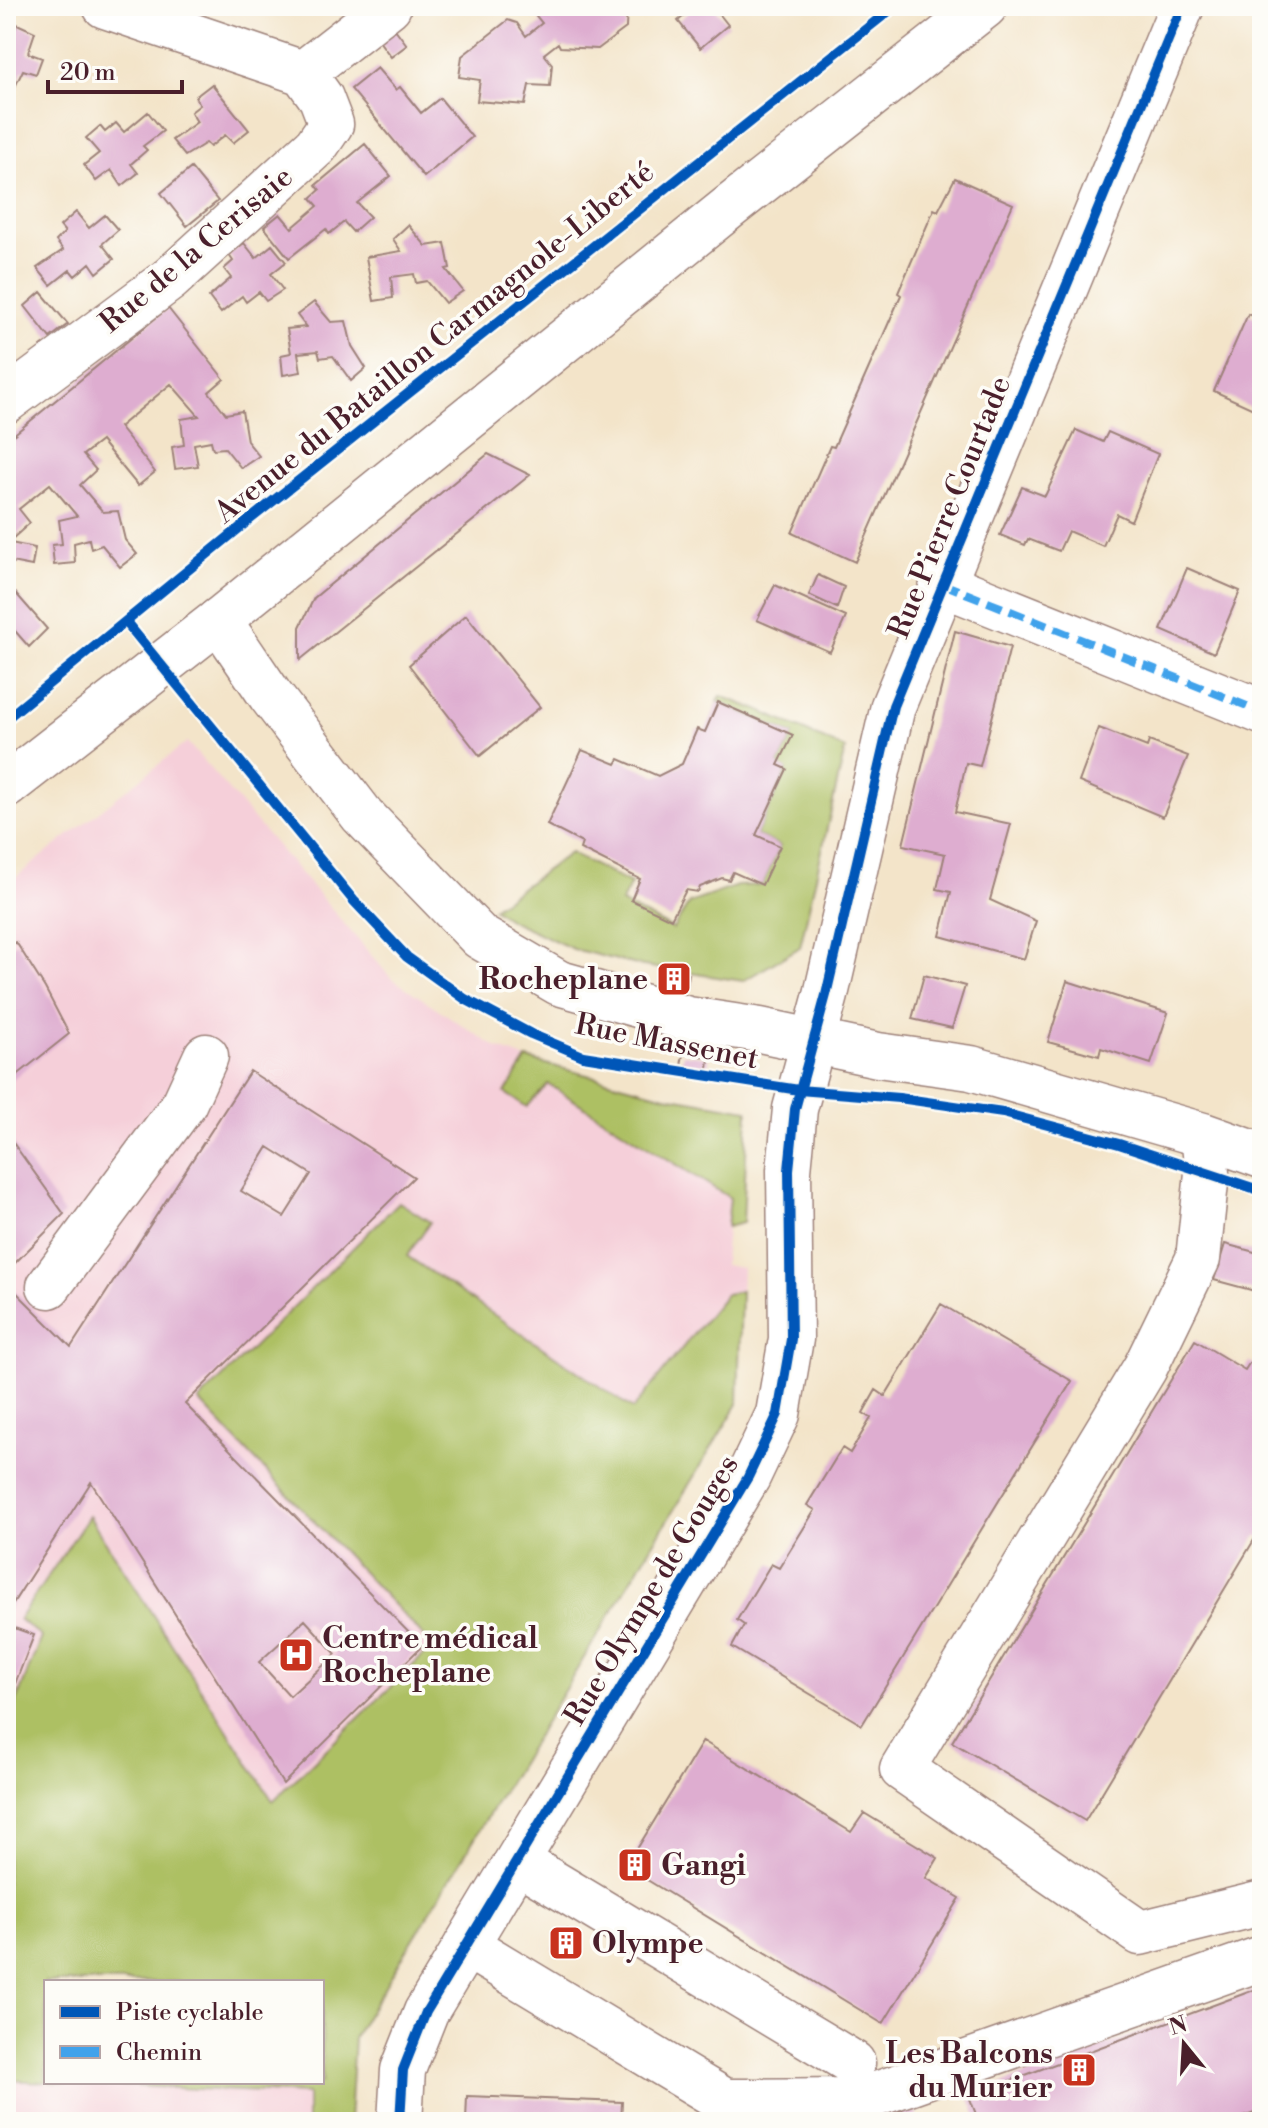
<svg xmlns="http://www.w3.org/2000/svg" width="1268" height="2128" viewBox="0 0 1268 2128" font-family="'Libre Bodoni',serif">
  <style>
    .built { fill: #f5cfd9; fill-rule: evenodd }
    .green { fill: #adc064; stroke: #7c7048; stroke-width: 2 }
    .building { fill: #deadd0; fill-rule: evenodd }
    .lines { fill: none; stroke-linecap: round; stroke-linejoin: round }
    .minor-casing { stroke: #9e827a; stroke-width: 47 }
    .major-casing { stroke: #9e827a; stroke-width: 47 }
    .minor { stroke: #fff; stroke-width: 44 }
    .major { stroke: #fff; stroke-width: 44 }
    .quiet { stroke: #40a2eb; stroke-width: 8; stroke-dasharray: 16 8; stroke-linecap: butt }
    .cycleway-casing { stroke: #fdfcf7; stroke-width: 15 }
    .cycleway { stroke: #0057b8; stroke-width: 10 }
    .labels { text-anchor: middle; stroke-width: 7; stroke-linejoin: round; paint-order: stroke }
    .street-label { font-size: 30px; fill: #4a1f2b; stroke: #fdfcf7 }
    .poi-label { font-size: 30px; font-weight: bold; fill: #4a1f2b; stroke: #fdfcf7; text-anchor: start }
  </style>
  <rect width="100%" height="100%" fill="#fdfcf7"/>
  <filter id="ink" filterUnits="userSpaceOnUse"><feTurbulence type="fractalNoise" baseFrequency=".0125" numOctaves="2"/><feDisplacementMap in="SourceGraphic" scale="16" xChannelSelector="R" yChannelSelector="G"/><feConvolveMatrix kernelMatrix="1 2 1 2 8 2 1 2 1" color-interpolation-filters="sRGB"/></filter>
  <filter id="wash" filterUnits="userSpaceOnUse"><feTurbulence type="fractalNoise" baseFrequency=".006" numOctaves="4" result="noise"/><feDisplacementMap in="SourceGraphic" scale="32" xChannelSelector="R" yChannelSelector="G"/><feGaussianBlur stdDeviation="1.8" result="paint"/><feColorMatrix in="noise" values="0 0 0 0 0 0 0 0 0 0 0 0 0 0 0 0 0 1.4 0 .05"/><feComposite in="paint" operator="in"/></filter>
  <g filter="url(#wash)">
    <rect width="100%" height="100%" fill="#f3e4c9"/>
    <!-- built -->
    <path class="built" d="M 187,742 L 391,978 L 497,1048 L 527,1059 L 666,1096 L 748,1110 L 743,1223 L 727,1227 L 724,1265 L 742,1268 L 738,1404 L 354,2037 L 349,2122 L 6,2122 L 6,885 ZM 46,1982 L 322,1982 L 322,2082 L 46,2082 Z"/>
    <!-- green -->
    <path class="green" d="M 721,696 L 758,710 L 845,749 L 800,947 L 743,981 L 637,965 L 573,949 L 510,920 L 493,908 L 570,853 L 631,884 L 621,903 L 673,929 L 689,903 L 737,886 L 762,885 L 780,846 L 756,835 L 787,770 L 778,765 L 793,735 L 718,702 Z
      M 527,1059 L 666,1096 L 748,1110 L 743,1223 L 727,1227 L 730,1198 L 548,1084 L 527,1107 L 505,1093 Z
      M 399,1202 L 430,1222 L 407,1256 L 633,1409 L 726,1294 L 741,1291 L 738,1404 L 354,2037 L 349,2122 L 307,2122 L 307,2094 L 49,2082 L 322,2082 L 322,1982 L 46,1982 L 46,2082 L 6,2080 L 6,1729 L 41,1637 L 19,1619 L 89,1516 L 273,1801 L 433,1646 L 199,1401 Z"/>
    <g id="blocks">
      <!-- building -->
      <path class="building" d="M 528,6 L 622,6 L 627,7 L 626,28 L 598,49 L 560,47 L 558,43 L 544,54 L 552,64 L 550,86 L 529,85 L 525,105 L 477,101 L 480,80 L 459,77 L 462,56 L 508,20 L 517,23 L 526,36 L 542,23 Z
        M 696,6 L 713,6 L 728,25 L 700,48 L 678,21 Z
        M 17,24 L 35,32 L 28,53 L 42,58 L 36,74 L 23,70 L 14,89 L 6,86 L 6,30 L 14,32 Z
        M 395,29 L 407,45 L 391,57 L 379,41 Z
        M 377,68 L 396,90 L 400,87 L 421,113 L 440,98 L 472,137 L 424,177 L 351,89 Z
        M 212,84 L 249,130 L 233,143 L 225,135 L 210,147 L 206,143 L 185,156 L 172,140 L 197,122 L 191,112 L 200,105 L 195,97 Z
        M 148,112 L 163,131 L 143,146 L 147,150 L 131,164 L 138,173 L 122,186 L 111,170 L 96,181 L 84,165 L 99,153 L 86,138 L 100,126 L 105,132 L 116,123 L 124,132 Z
        M 365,144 L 391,176 L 357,203 L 370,217 L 353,232 L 344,222 L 329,234 L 326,229 L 289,258 L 264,227 L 280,214 L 292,228 L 318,206 L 311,198 L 320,190 L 316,185 Z
        M 191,168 L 218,201 L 187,226 L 161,193 Z
        M 955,178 L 1013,204 L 855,562 L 792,533 L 830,446 L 834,447 L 901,295 L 898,293 L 934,209 L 938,211 Z
        M 76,212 L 89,228 L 105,215 L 118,230 L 102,244 L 114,259 L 97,273 L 90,263 L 75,276 L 70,270 L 51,285 L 37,268 L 63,250 L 56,241 L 65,232 L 60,226 Z
        M 408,225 L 426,246 L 445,243 L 450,268 L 446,269 L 463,291 L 445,303 L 427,281 L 416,283 L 414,274 L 391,277 L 393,298 L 374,301 L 366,257 L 401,251 L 393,239 Z
        M 244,243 L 256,258 L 272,245 L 286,262 L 271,274 L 283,290 L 266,301 L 259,292 L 246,302 L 242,296 L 221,313 L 209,297 L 231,278 L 224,269 L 233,261 L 229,255 Z
        M 41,292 L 68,324 L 50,338 L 25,306 Z
        M 314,302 L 331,322 L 346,321 L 352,346 L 366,368 L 351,381 L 333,356 L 320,358 L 318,351 L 298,353 L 301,372 L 283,375 L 281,355 L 291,353 L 287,329 L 306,327 L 297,315 Z
        M 168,308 L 224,379 L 209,392 L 226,414 L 242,411 L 247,441 L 259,456 L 241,468 L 225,448 L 213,449 L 211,441 L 194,444 L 198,466 L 175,469 L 172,447 L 184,445 L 181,419 L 199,416 L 171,384 L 119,427 L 155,472 L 138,486 L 101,441 L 83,455 L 96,470 L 80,485 L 103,512 L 118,511 L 125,540 L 137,554 L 120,567 L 102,545 L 91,549 L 89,539 L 74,543 L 75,563 L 54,565 L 52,545 L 62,544 L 59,520 L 77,516 L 50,484 L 19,509 L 30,523 L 12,539 L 6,531 L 6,441 Z
        M 1248,314 L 1262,320 L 1262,413 L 1214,391 Z
        M 6,352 L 17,365 L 6,374 Z
        M 1076,430 L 1103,442 L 1108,432 L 1158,454 L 1131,521 L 1117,514 L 1103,546 L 1068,531 L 1059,551 L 1028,539 L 1025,545 L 1000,535 L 1022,487 L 1045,496 Z
        M 488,454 L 530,475 L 300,660 L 300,627 L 314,598 Z
        M 6,542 L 35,548 L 32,566 L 6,561 Z
        M 1187,568 L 1240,591 L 1214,653 L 1161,630 Z
        M 818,575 L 844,587 L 837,608 L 809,595 Z
        M 6,582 L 47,629 L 29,647 L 9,624 L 6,625 Z
        M 775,585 L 846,617 L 830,652 L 757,620 Z
        M 466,615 L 540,707 L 480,756 L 409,665 Z
        M 955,631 L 1010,647 L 980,766 L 966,763 L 955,812 L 1011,824 L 990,900 L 1036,921 L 1024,959 L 940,936 L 951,892 L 937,889 L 945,854 L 903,845 Z
        M 718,702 L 793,735 L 778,765 L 787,769 L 756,835 L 780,846 L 762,885 L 733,872 L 729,880 L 722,878 L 700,887 L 698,892 L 686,890 L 671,919 L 631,900 L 640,879 L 580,849 L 582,843 L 547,825 L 582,750 L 616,764 L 619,759 L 658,776 L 682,764 L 697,729 L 705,732 Z
        M 1099,728 L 1147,747 L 1149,741 L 1188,756 L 1163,817 L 1079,782 Z
        M 16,942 L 45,988 L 69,1034 L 6,1084 L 6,950 Z
        M 661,970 L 689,974 L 687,988 L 659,985 Z
        M 924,975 L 965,986 L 952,1028 L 912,1019 Z
        M 1067,981 L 1168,1013 L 1151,1064 L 1101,1048 L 1099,1056 L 1048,1042 Z
        M 683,1054 L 709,1057 L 708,1070 L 681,1066 Z
        M 250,1071 L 414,1177 L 185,1404 L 422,1646 L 283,1784 L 91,1482 L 6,1614 L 6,1282 L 71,1347 ZM 268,1147 L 311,1174 L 284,1217 L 241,1191 ZM 305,1620 L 336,1654 L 290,1696 L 259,1662 Z
        M 6,1133 L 64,1214 L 6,1272 Z
        M 1225,1244 L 1262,1254 L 1262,1293 L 1214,1280 Z
        M 941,1304 L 1072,1381 L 862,1725 L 732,1647 L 744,1625 L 737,1620 L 771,1564 L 779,1568 L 815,1510 L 807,1505 L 842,1448 L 850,1453 L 871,1418 L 863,1413 L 876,1390 L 885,1396 Z
        M 1195,1340 L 1245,1370 L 1250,1362 L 1262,1369 L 1262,1538 L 1257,1535 L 1085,1821 L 952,1742 Z
        M 6,1625 L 34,1635 L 6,1707 Z
        M 703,1741 L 851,1832 L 864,1813 L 938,1858 L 926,1878 L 960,1898 L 883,2024 L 626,1867 Z
        M 566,1929 L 578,1937 L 566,1957 L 553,1949 Z
        M 1262,1987 L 1262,2110 L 1231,2122 L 979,2122 L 969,2096 Z
        M 467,2096 L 622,2102 L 621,2122 L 466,2122 Z
        M 758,2106 L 917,2112 L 916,2122 L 757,2122 Z"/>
    </g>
  </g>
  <g filter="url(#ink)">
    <use href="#blocks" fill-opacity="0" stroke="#9e827a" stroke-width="2"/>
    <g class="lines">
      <defs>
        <path id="minor" d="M 303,73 L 389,6
          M 6,401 L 170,279 L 316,146 L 331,124 L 321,98 L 303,73 L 105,6
          M 943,584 L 1262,712
          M 219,620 L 270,695 L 362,815 L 480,937 L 559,983 L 688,1019 L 760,1030 L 878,1055 L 971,1068 L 1203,1135 L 1262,1156
          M 1203,1135 L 1207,1173 L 1198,1259 L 1145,1368 L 902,1769 L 1140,1933 L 1262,1903
          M 49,1286 L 184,1104 L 206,1056
          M 517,1861 L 853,2063
          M 466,1945 L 725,2101 L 860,2100 L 1262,1958
          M 400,2122 L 403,2070 L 426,2012 L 748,1477 L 778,1414 L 791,1339 L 789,1170 L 795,1109 L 826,995 L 893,706 L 1182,6"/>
        <path id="major" d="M 6,786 L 219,620 L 727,209 L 985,6"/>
      </defs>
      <!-- minor casing -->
      <use href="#minor" class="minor-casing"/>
      <!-- major casing -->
      <use href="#major" class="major-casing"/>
      <!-- minor -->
      <use href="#minor" class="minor"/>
      <!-- major -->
      <use href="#major" class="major"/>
      <!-- quiet -->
      <path class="quiet" d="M 943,584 L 1262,712"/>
      <defs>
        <path id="cycleway" d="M 126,622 L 354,901 L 407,957 L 465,999 L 531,1034 L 583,1056 L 799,1090 L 899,1098 L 1003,1113 L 1119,1144 L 1262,1191
          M 6,719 L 248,521 L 895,6
          M 400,2122 L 403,2070 L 426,2012 L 748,1477 L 778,1414 L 791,1339 L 789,1170 L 795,1109 L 826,995 L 893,706 L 1182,6"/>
      </defs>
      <!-- cycleway casing -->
      <use href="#cycleway" class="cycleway-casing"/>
      <!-- cycleway -->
      <use href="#cycleway" class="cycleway"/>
    </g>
  </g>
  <!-- icons -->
  <defs>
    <symbol id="building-square" viewBox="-11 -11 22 22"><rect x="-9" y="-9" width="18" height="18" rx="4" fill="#c8321e" stroke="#fdfcf7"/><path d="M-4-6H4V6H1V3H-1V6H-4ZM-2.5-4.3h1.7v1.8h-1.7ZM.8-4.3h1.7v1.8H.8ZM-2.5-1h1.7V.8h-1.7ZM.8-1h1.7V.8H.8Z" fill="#fff"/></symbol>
    <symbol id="hospital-square" viewBox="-11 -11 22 22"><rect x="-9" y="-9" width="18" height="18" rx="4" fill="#c8321e" stroke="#fdfcf7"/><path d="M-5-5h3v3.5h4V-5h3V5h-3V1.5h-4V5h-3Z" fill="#fff"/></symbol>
  </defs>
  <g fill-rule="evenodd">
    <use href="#building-square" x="654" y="959" width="40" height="40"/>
    <use href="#hospital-square" x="276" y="1635" width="40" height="40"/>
    <use href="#building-square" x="615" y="1845" width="40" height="40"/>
    <use href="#building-square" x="546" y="1923" width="40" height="40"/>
    <use href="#building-square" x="1059" y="2050" width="40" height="40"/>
  </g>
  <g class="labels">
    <!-- street labels -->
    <g class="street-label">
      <text transform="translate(196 249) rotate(-40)" y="10">Rue de la Cerisaie</text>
      <text transform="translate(434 342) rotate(-39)" y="10">Avenue du Bataillon Carmagnole-Liberté</text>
      <text transform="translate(949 507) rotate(-68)" y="10">Rue Pierre Courtade</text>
      <text transform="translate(667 1041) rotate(11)" y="10">Rue Massenet</text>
      <text transform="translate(651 1590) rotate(-59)" y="10">Rue Olympe de Gouges</text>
    </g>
    <!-- poi labels -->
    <g class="poi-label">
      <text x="648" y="989" text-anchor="end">Rocheplane</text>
      <text x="322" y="1648">Centre médical<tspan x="322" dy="34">Rocheplane</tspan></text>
      <text x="661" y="1875">Gangi</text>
      <text x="592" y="1953">Olympe</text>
      <text x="1053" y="2063" text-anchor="end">Les Balcons<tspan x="1053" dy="34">du Murier</tspan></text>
    </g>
  </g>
  <!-- margin -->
  <rect width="1268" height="2128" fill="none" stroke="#fdfcf7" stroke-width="32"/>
  <!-- legend -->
  <rect x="44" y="1980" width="280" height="104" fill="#fdfcf7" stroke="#b5a4a5" stroke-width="2"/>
  <rect x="60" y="2006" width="40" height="12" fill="#0057b8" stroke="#b5a4a5" stroke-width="2"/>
  <text x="116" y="2020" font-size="24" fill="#4a1f2b">Piste cyclable</text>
  <rect x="60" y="2046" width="40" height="12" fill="#40a2eb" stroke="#b5a4a5" stroke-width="2"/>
  <text x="116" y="2060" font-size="24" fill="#4a1f2b">Chemin</text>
  <!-- north arrow -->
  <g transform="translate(1184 2044) rotate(342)" stroke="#fdfcf7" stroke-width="6" paint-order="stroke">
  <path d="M0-6L14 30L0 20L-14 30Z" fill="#4a1f2b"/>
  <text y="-12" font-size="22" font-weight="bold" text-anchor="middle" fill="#4a1f2b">N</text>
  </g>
  <!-- scale -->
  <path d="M48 80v12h134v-12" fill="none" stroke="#4a1f2b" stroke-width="4"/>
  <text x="60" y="80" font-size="24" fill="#4a1f2b" stroke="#fdfcf7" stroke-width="6" paint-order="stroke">20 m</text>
</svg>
